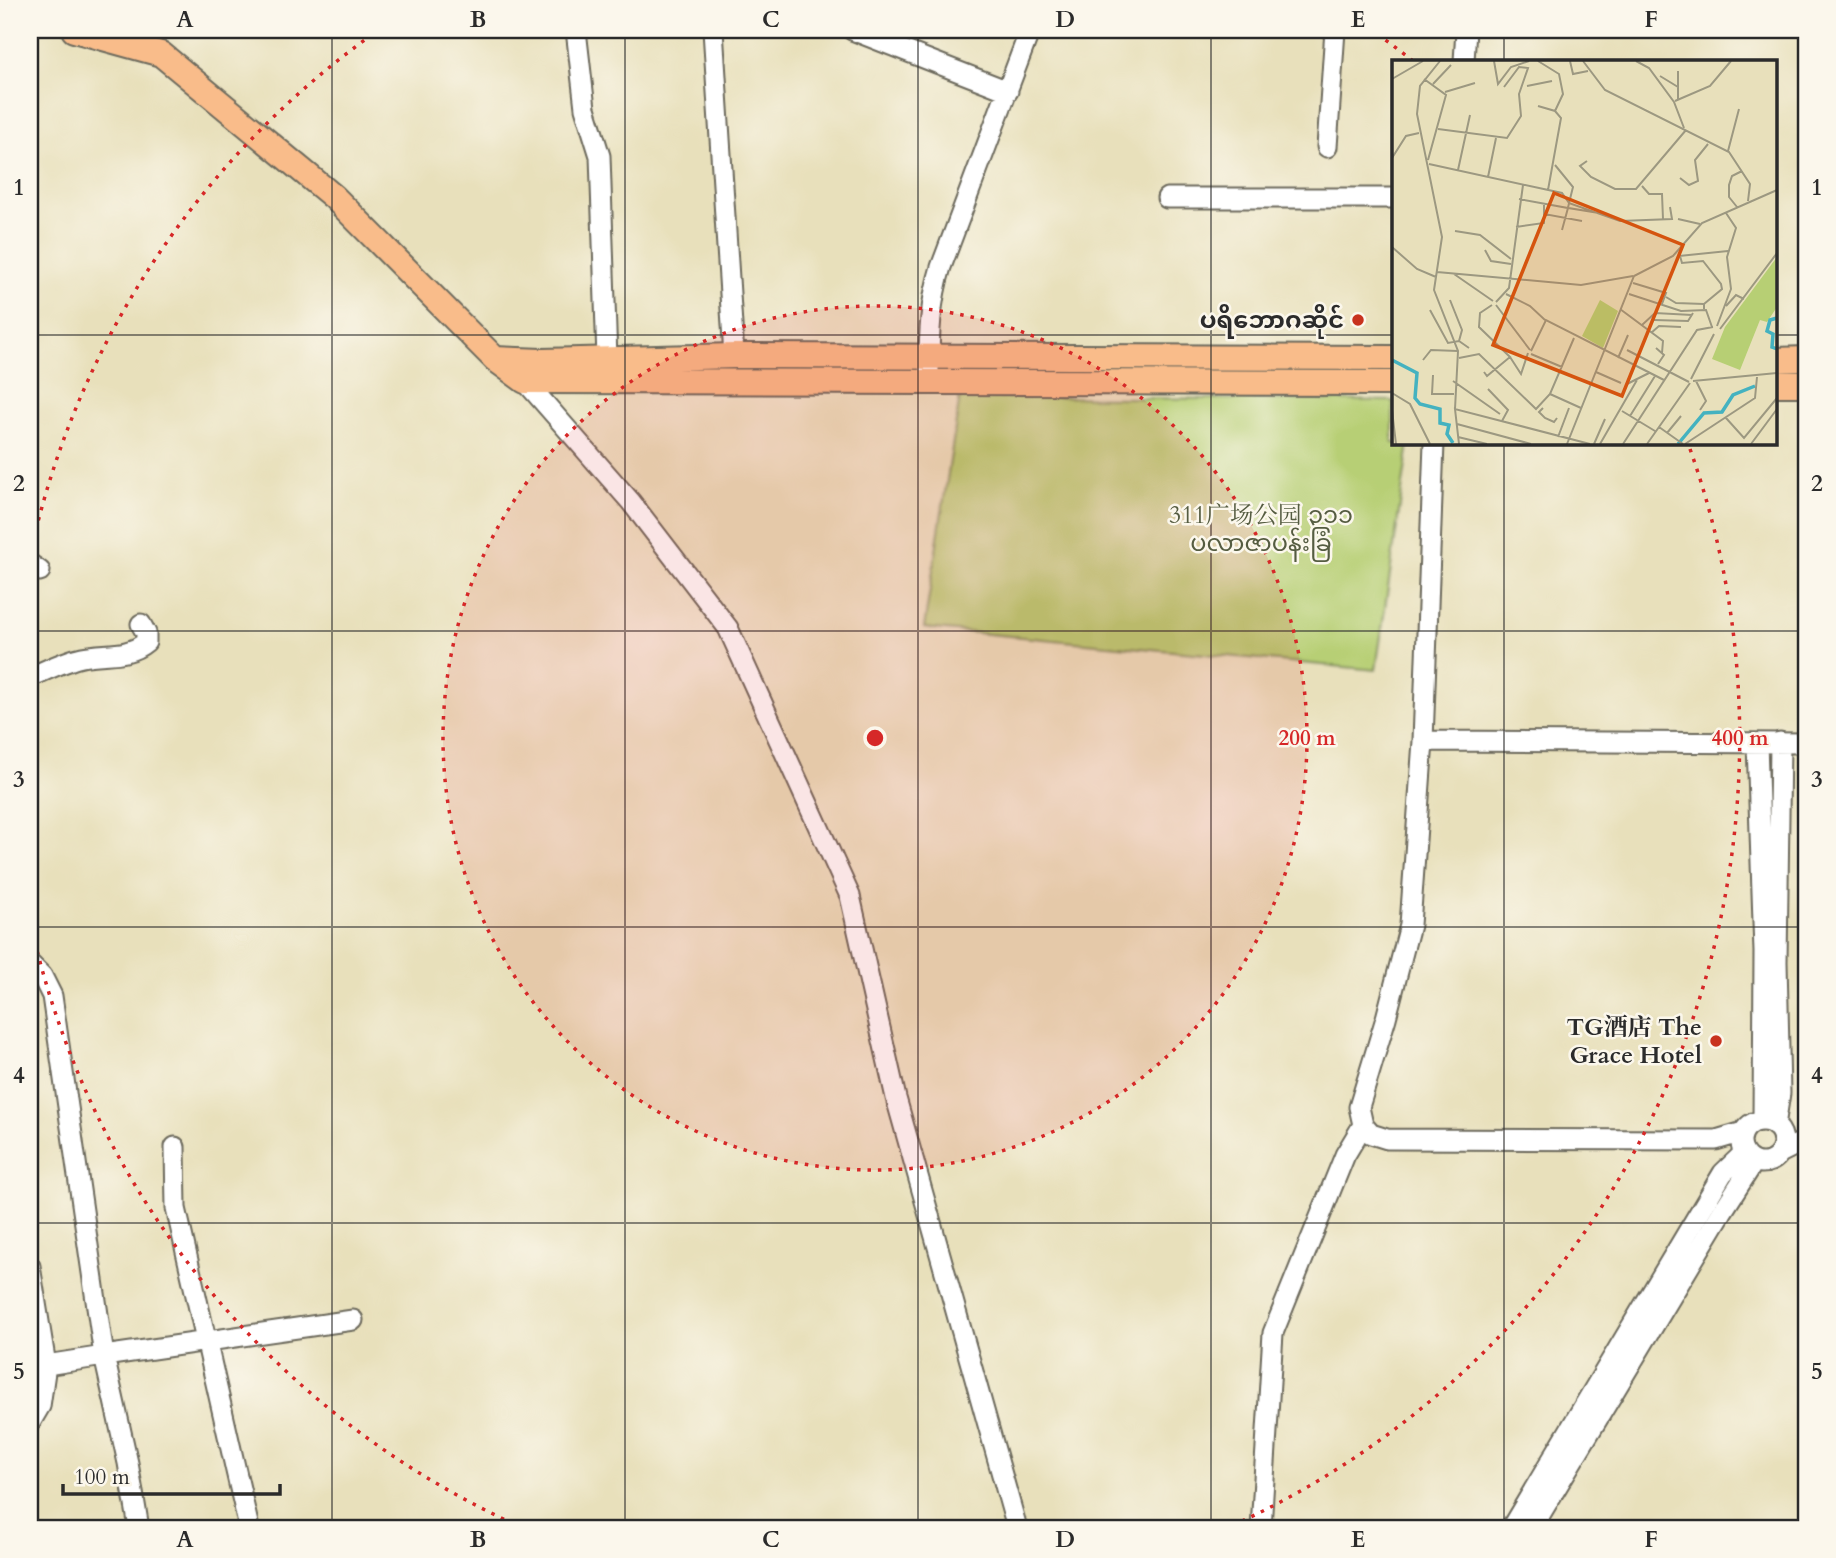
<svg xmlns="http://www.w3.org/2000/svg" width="1836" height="1558" viewBox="0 0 1836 1558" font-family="Cardo,'Noto Serif SC','Noto Sans Myanmar',serif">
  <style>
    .green { fill: #b7cf74; stroke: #717d50; stroke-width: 2 }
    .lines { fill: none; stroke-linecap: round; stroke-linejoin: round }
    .minor-casing { stroke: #6d6a5d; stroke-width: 23 }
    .major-casing { stroke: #6d6a5d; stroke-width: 28 }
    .minor { stroke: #fff; stroke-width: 19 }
    .major { stroke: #f9bc8a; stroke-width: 24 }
    .grid { fill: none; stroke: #2b2b2b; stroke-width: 2; stroke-opacity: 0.55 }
    .ring { fill: none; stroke: #d62828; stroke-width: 3.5; stroke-dasharray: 3.5 7 }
    .poi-dot { fill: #c8321e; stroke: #fbf7ec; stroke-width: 2.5 }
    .labels { text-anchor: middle; stroke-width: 5; stroke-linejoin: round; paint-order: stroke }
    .poi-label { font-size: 24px; font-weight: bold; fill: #2b2b2b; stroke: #fbf7ec; text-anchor: end }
    .park-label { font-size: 24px; fill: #555c41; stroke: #fbf7ec }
    .inset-river { fill: none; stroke: #44b2c0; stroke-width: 3.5 }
    .inset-road { fill: none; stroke: #9c9881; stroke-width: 2 }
    .view { fill: #d5540f; fill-opacity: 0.15; stroke: #d5540f; stroke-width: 3.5 }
    .inset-edge { fill: none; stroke: #2b2b2b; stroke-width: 3.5 }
    .centre { fill: #d62828; stroke: #fbf7ec; stroke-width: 3.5 }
    .ring-label { font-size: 21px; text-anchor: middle; font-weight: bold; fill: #d62828; stroke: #fbf7ec; stroke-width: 5; stroke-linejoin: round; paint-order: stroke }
    .neatline { fill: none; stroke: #2b2b2b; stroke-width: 2.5 }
    .grid-label { font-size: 23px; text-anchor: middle; font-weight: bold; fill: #2b2b2b }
  </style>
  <rect width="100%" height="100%" fill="#fbf7ec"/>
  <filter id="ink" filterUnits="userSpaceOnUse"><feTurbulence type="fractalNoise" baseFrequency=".0143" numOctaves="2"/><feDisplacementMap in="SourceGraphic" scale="14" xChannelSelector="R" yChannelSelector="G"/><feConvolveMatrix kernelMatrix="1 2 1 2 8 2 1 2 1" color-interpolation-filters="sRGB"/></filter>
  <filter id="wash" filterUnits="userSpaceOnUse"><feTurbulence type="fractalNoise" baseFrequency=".00686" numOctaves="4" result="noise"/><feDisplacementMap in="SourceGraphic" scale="28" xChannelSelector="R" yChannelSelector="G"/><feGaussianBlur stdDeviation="1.57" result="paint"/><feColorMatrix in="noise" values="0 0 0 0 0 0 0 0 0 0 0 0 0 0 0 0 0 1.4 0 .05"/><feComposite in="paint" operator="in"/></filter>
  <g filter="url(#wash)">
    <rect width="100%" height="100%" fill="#e8e0bb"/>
    <!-- green -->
    <path class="green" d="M 960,396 L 1393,401 L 1393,443 L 1409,443 L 1376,670 L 924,628 Z"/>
  </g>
  <g filter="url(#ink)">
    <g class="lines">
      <defs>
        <path id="minor" d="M 136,30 L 137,48
          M 576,30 L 585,108 L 600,156 L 607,359
          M 713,30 L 734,356
          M 852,30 L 1008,91
          M 1464,61 L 1466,30
          M 1327,147 L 1335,30
          M 1167,198 L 1393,198
          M 929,371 C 929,333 930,303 941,267 L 1030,30
          M 525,381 L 631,502 L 728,628 L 850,896 L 896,1098 L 1017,1528
          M 1434,443 L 1423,741 L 1410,925 L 1386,1018 L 1359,1107 L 1363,1125 L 1371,1134 L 1387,1139 L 1716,1140 L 1743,1132
          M 30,564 L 40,571
          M 30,677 C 47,670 64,661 82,657 C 105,652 127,658 146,642 L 146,633 L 141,624
          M 1423,741 L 1806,743
          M 1757,743 L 1764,952 L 1763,1121
          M 30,964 L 42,976 L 52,996 L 104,1356 L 353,1320
          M1741 1142a21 21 0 1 1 42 0a21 21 0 1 1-42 0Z
          M 1775,1126 L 1780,1093 L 1777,962 L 1780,742
          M 175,1147 L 176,1208 L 249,1528
          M 1780,1153 L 1798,1144 L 1806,1144
          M 30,1266 L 46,1365 L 104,1356 L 128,1463 L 139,1528
          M 30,1368 L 46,1365 L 40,1406 L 30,1423
          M 1261,1528 L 1273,1333 L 1345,1155 L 1363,1125
          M 1511,1528 L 1723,1173 L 1744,1153
          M 1532,1528 L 1722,1212 L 1754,1162"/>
        <path id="major" d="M 74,30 L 161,54 L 334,197 L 495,359 L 525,381 L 1393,383
          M 495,359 L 542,361 L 734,356 L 1393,358
          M 1775,360 L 1806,359
          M 1775,384 L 1806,384"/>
      </defs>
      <!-- minor casing -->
      <use href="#minor" class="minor-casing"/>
      <!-- major casing -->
      <use href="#major" class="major-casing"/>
      <!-- minor -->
      <use href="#minor" class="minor"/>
      <!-- major -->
      <use href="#major" class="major"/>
    </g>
  </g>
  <!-- grid -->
  <path class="grid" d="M 332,30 L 332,1528M 625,30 L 625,1528M 918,30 L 918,1528M 1211,30 L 1211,1528M 1504,30 L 1504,61M 30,335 L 1393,335M 1775,335 L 1806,335M 1504,443 L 1504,1528M 30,631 L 1806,631M 30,927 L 1806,927M 30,1223 L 1806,1223"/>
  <!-- distance rings -->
  <circle cx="875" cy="738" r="432" fill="#d62828" fill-opacity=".12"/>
  <g class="ring">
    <circle cx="875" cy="738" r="432"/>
    <path d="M523 1528A865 865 0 0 1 31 925M31 551A865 865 0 0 1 373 34M1377 34A865 865 0 0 1 1413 61M1690 449A865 865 0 0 1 1227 1528"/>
  </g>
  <!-- markers -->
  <g class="poi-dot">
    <circle cx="1358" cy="320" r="7"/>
    <circle cx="1716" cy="1041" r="7"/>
  </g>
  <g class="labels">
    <!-- poi labels -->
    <g class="poi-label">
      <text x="1344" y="328">ပရိဘောဂဆိုင်</text>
      <text x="1702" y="1035">TG酒店 The<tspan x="1702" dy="28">Grace Hotel</tspan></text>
    </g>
    <!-- park labels -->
    <g class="park-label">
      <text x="1261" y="523">311广场公园 ၃၁၁<tspan x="1261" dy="28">ပလာဇာပန်းခြံ</tspan></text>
    </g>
  </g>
  <!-- overview -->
  <g transform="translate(1392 60)">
    <rect width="385" height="385" fill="#e8e0bb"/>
    <path d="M 385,197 L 385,247 L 375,262 L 368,260 L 348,310 L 320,299 L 333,267 ZM 208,240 L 226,251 L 211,288 L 190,276 Z" fill="#b7cf74"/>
    <path class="inset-river" d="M 385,258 L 378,260 L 375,271 L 381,274 L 380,287 L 385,289M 0,300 L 25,313 L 23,338 L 28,344 L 48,349 L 48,363 L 57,365 L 55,374 L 61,383M 286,384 L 312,353 L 330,352 L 341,335 L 363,326"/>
    <path class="inset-road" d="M 48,1 L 28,26 L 25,54 L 50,177 L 42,230 L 66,291 L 63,349M 102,1 L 106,24 L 119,7 L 137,1M 146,1 L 167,14 L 171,34 L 163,51M 178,1 L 181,14 L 196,11M 191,1 L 213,30 L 337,92 L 358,124 L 356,141M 244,1 L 257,8 L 282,42 L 292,68M 286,11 L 286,41M 268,16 L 286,27M 0,19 L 31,1M 32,19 L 54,35 L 36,100M 41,24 L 59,5M 135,26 L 160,21M 53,32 L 83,23M 283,41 L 318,26 L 339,1M 146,46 L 163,51 L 169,58 L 156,130M 46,69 L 115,78 L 129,56 L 127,34 L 136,8 L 127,7 L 112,27M 336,91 L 347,49M 0,98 L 14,76 L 27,73M 195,101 L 188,106 L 199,117 L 223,129 L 244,129 L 294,70M 37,104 L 170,133 L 177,143M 163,105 L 181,127 L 177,143M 66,110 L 78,55M 96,117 L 104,78M 288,118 L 297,125 L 306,121 L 303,100 L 316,84M 250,126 L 257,134 L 270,134 L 271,159M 127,139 L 176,148 L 177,143 L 228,161 L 280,159 L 278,147M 152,144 L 152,154 L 190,161M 345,147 L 337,137 L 337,125 L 340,116 L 350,111M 286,159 L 308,164M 124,167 L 152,163 L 152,154M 170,170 L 176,148 L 213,154M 63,171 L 88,175 L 119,199M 0,187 L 25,209 L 44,217M 93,190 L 99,201 L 119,204M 287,196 L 336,191M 288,196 L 290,203 L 311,201 L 329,224 L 330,229 L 312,244 L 312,249M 45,212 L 189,225 L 241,216M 62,214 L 101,241M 241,223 L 274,233 L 270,244M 114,234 L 138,246 L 153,260M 237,234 L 289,251 L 314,250 L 320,267M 274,237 L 284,243 L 312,244M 58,240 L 70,270 L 67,281M 104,242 L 117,228 L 131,125M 104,245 L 138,290M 334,246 L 344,235 L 352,239M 228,249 L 271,281 L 270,293M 38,250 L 56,283 L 67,281 L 77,288M 262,260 L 296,261 L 301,253M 250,265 L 263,253 L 300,255M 325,266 L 339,229 L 335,197 L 344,168 L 334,153M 328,269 L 385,193M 259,273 L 267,266 L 289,267M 264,288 L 272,295 L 266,304M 235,290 L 297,322M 139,291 L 154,260 L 272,320M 139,294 L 170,307M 118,297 L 129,314 L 136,293M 67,298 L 87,294 L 144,349 L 158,334 L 182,278M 226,298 L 236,275M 31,300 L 39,290 L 66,291M 92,312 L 95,316 L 118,297 L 87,267 L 88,253 L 100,245M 204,312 L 229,323M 41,315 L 40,334 L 62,334M 299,319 L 322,274M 61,321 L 108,354M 301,321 L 385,313M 304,321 L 314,341 L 308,350M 235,324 L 257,313M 96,329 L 116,350 L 110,361M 0,333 L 18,344 L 38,384M 158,334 L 189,348M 151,348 L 147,352 L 153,358 L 162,362 L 165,358M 0,350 L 4,384M 230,351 L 263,371M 238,356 L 263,316M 334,358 L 352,378 L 385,338M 65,364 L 139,384M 267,367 L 291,384M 275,373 L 289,356M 66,377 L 95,384M 166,377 L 177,348M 67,384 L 63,349 L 198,384M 175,384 L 242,216 L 281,196 L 310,163 L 385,130M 202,384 L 213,359M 208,384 L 245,320M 231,384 L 305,270 L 321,267M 255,384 L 298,323M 293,384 L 363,338 L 365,317M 359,384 L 385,349"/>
    <path class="view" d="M 162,133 L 291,185 L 230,336 L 101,285 Z"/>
    <rect width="385" height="385" class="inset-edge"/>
  </g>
  <circle cx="875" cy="738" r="10" class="centre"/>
  <g class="ring-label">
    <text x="1307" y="745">200 m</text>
    <text x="1740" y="745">400 m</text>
  </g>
  <!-- margin -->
  <rect width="1836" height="1558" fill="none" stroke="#fbf7ec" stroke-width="77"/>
  <!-- scale -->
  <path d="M63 1484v10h217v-10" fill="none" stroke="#2b2b2b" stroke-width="3.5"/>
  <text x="74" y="1484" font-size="21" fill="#2b2b2b" stroke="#fbf7ec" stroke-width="5" paint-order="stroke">100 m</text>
  <rect x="38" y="38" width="1760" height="1482" class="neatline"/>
  <g class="grid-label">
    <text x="185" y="27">A</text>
    <text x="478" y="27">B</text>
    <text x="771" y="27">C</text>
    <text x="1065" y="27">D</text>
    <text x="1358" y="27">E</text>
    <text x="1651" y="27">F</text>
    <text x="19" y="195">1</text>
    <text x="1817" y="195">1</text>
    <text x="19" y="491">2</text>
    <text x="1817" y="491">2</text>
    <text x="19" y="787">3</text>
    <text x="1817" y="787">3</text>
    <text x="19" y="1083">4</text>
    <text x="1817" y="1083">4</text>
    <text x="19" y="1379">5</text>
    <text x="1817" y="1379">5</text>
    <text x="185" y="1547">A</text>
    <text x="478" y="1547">B</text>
    <text x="771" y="1547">C</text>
    <text x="1065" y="1547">D</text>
    <text x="1358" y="1547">E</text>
    <text x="1651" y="1547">F</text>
  </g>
</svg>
